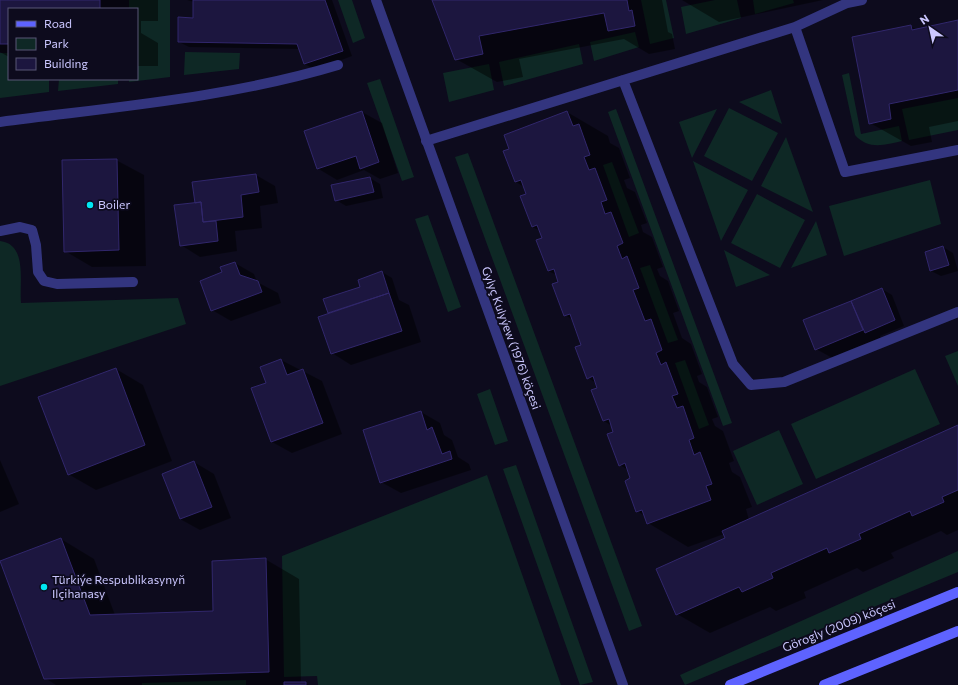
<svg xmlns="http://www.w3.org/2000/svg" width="958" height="685" viewBox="0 0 958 685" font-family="Commissioner,sans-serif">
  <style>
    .green { fill: #0e2825 }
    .shadow { fill: #0007 }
    .building { fill: #1c163f; stroke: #31276c }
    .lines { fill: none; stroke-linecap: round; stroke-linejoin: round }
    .lane { stroke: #33357f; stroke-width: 10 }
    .street { stroke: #33357f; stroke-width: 10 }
    .secondary { stroke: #5e63ff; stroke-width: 10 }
    .poi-dot { fill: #00e7f2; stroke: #0d0b1d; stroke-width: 1.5 }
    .labels { text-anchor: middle; stroke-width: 3.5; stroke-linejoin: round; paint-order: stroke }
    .poi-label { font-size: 12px; fill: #cbc7ff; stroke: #0d0b1d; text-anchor: start }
    .street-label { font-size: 12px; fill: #cbc7ff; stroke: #0d0b1d }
  </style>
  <rect width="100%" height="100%" fill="#0d0b1d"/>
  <!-- green -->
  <path class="green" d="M 129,0 L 170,0 L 170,77 L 129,82 L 129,79 L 137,79 L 137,9 L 129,9 Z
    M 338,0 L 352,0 L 365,38 L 353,43 Z
    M 641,0 L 666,0 L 674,38 L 650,44 Z
    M 715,0 L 737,0 L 741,18 L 686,34 L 681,7 Z
    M 753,0 L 793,0 L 794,3 L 755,14 Z
    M 635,32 L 639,47 L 594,61 L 590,42 Z
    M 579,44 L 583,64 L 504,86 L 499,62 Z
    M 185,52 L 240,53 L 239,69 L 184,75 Z
    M 0,53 L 9,53 L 9,79 L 49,79 L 49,92 L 0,98 Z
    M 489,64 L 494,90 L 449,102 L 443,73 Z
    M 849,73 L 861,134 L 899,126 L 902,141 C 885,145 868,150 855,135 L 842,75 Z
    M 59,79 L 118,79 L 118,84 L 58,91 Z
    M 380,79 L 414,177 L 402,181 L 367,83 Z
    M 771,90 L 782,124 L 739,102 Z
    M 958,98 L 958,130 L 909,140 L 902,109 Z
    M 729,108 L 778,133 L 752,181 L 704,156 Z
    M 616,109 L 732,423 L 723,426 L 608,112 Z
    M 717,109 L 692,158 L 679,122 Z
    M 786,137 L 813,212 L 761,186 Z
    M 468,153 L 642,626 L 629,631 L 455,157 Z
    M 693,161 L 748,190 L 721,241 Z
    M 612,162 L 639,233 L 629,237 L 603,165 Z
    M 930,180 L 941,224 L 844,256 L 829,206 Z
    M 757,194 L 805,220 L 780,268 L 731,243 Z
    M 428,215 L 461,307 L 448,312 L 415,219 Z
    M 816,221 L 827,255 L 791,268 Z
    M 0,241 C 28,244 19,283 21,303 L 178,298 L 186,324 L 0,386 Z
    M 724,250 L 770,275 L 736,287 Z
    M 650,265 L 678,340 L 668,343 L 640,268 Z
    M 958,351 L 958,386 L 945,356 Z
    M 685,360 L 709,425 L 699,429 L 675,363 Z
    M 915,369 L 940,424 L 816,479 L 791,424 Z
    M 490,389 L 508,441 L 495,445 L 477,394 Z
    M 779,430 L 803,484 L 757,505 L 733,451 Z
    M 516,465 L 593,682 L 580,685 L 503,469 Z
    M 487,475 L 561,685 L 318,685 L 317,676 L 284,677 L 282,556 Z
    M 958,551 L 958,572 L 685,685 L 680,675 Z
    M 246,680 L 246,685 L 142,685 L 142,683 Z"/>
  <!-- shadow -->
  <path class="shadow" d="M 0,0 L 158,0 L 158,21 L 141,21 L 141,33 L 158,43 L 158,66 L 137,66 L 137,9 L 9,9 L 9,57 L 0,52 Z
    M 187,0 L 332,0 L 352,56 L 315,70 L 305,64 L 300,49 L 189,47 L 179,42 L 194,19 L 194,2 Z
    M 433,0 L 662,0 L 668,32 L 672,34 L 675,49 L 649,54 L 624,39 L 519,59 L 523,77 L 497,82 L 456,59 Z
    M 682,0 L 823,0 L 719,22 Z
    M 958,21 L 958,121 L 929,127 L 932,142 L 911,146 L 870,123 L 910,26 L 917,30 Z
    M 362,112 L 382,123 L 398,173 L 380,179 L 364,170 L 337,180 L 317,168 Z
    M 567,112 L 608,136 L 610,143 L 619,148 L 630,178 L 624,180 L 627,188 L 635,192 L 647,223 L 641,225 L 643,232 L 652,237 L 663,267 L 657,269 L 660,276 L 668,281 L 679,311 L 673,313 L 682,338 L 691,344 L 702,374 L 697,376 L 699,382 L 707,387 L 718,417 L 712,419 L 715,426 L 723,431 L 734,461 L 729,463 L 732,472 L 740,477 L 752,507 L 746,509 L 749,520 L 958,426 L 958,530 L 947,535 L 941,531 L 891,553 L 894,558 L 863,572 L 857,568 L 804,592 L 806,598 L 776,611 L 770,607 L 710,633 L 677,614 L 726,539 L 724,534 L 688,547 L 648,523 L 645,516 L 637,511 L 631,479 L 628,470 L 620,465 L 612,426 L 604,421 L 596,383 L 588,378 L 583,345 L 573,320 L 565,315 L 557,275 L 548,271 L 541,231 L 532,227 L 524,187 L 516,182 Z
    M 116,160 L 144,175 L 146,266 L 92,267 L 65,251 Z
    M 256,175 L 275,186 L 278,203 L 260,206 L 262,228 L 235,231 L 237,251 L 200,257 L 181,245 L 196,204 Z
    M 370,178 L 380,184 L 383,198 L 346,206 L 336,200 Z
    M 943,247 L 953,253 L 958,271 L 941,276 L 931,271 Z
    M 235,263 L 254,274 L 257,282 L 278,293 L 281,303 L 231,321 L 212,310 L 224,273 Z
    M 382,272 L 392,278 L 399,300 L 409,305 L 421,342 L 351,365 L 332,353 L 331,314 L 328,313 Z
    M 882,289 L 892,295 L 904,326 L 880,336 L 882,341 L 836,360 L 816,349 L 805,321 Z
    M 281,360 L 322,381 L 342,434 L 292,453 L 272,442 L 253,389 L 268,384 Z
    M 116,369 L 143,385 L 172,461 L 96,490 L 68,474 Z
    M 421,412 L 440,423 L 444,435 L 452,440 L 458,457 L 469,464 L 471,470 L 401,493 L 381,482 Z
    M 0,460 L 19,504 L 0,512 Z
    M 194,462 L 214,474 L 231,518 L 200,530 L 180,519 Z
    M 61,539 L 94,559 L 115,615 L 214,612 L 265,559 L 299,579 L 301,683 L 309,685 L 56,685 L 45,678 Z"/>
  <!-- building -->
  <path class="building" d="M 0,0 L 100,0 L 100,9 L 9,9 L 9,44 L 0,44 Z
    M 193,0 L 325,0 L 343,51 L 304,64 L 297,44 L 178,42 L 178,17 L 193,18 Z
    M 432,0 L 627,0 L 629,11 L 632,10 L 635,26 L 608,31 L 604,13 L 479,36 L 483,54 L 455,60 Z
    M 958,20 L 958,90 L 889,104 L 891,119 L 869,124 L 852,37 L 911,25 L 912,30 Z
    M 362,111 L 379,162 L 360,169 L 356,156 L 317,169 L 304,131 Z
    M 567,111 L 573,126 L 579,124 L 590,155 L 584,157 L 589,170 L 595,168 L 607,200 L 601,202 L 605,214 L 611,212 L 623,243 L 617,246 L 622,259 L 627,256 L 639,288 L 633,290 L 645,321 L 651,319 L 662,350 L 656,353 L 661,365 L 666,362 L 678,394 L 672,396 L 677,408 L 683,406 L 694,438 L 689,440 L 694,455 L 700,452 L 712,484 L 706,486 L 711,500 L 647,524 L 642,510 L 636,512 L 625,481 L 630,478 L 625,463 L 619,466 L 607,434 L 613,432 L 609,419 L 603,421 L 591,390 L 597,388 L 593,376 L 587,379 L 575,347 L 581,345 L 570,314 L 564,316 L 552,284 L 558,282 L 554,269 L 548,271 L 536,240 L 542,238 L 537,225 L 532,227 L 520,196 L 526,194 L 521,180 L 515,182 L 503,151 L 509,149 L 504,135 Z
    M 117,159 L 119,250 L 64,252 L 62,160 Z
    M 256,174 L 259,192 L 241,195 L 243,217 L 203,222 L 201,202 L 195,203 L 192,182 Z
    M 370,177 L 374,192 L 335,201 L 331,185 Z
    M 201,202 L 203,222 L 216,221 L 218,241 L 180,246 L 174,205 Z
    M 943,246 L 949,265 L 930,271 L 925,252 Z
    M 235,262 L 240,275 L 258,281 L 262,292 L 211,311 L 200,281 L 222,272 L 220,267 Z
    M 382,271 L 389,293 L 328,313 L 323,299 L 360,287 L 358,280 Z
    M 882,288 L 895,320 L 865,333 L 851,301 Z
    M 389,293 L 402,331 L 331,354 L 318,317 Z
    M 851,301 L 863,330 L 815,350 L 803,320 Z
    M 281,359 L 287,375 L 303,369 L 323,423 L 271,442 L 251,388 L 266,383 L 260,367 Z
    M 116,368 L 145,445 L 68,475 L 38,397 Z
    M 421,411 L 427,430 L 432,427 L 442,454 L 450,451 L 452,459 L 380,483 L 363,430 Z
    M 958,425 L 958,490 L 942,497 L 944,502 L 912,516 L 910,511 L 859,534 L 861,539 L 829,553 L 827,548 L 771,573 L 773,578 L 742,592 L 739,587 L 676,615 L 656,569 L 725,538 L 722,531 Z
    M 194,461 L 212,507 L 180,519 L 162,474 Z
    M 61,538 L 90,615 L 213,611 L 212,561 L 266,558 L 269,672 L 44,679 L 0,561 Z
    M 284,682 L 306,682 L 306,685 L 284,685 Z"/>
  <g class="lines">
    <!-- lane -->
    <path class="lane" d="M 795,27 L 845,172 L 958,150
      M 623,80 L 733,364 L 751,385 L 784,382 L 958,312
      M 0,122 C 113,107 229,98 338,65
      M 426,141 L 795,27 L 847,3 L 862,0
      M 0,231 L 20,227 L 32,230 L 36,245 L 38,272 L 44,281 L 57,284 L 133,282"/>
    <!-- street -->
    <path class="street" d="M 376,0 L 623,685"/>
    <!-- secondary -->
    <path class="secondary" d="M 730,685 L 958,592
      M 824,685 L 958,631"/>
  </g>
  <!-- markers -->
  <g class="poi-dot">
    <circle cx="90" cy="205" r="4"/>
    <circle cx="44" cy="587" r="4"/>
  </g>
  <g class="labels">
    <!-- poi labels -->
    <g class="poi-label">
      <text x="98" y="209">Boiler</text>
      <text x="52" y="584">Türkiýe Respublikasynyň<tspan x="52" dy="14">Ilçihanasy</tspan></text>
    </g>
    <!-- street labels -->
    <g class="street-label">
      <text transform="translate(511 338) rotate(70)" y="4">Gylyç Kulyýew (1976) köçesi</text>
      <text transform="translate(839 626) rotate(-22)" y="4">Görogly (2009) köçesi</text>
    </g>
  </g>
  <!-- legend -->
  <rect x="8" y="8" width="130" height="72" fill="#0d0b1d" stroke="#595677"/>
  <rect x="16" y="21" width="20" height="6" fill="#5e63ff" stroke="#595677"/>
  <text x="44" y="28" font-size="12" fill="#cbc7ff">Road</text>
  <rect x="16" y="38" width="20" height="12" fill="#0e2825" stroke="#595677"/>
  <text x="44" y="48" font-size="12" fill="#cbc7ff">Park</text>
  <rect x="16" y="58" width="20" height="12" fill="#1c163f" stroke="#595677"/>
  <text x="44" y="68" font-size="12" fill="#cbc7ff">Building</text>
  <!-- north arrow -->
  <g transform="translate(930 28) rotate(326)" stroke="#0d0b1d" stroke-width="3" paint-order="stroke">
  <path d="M0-3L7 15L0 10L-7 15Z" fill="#cbc7ff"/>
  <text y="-6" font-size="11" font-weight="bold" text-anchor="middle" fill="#cbc7ff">N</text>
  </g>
</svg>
